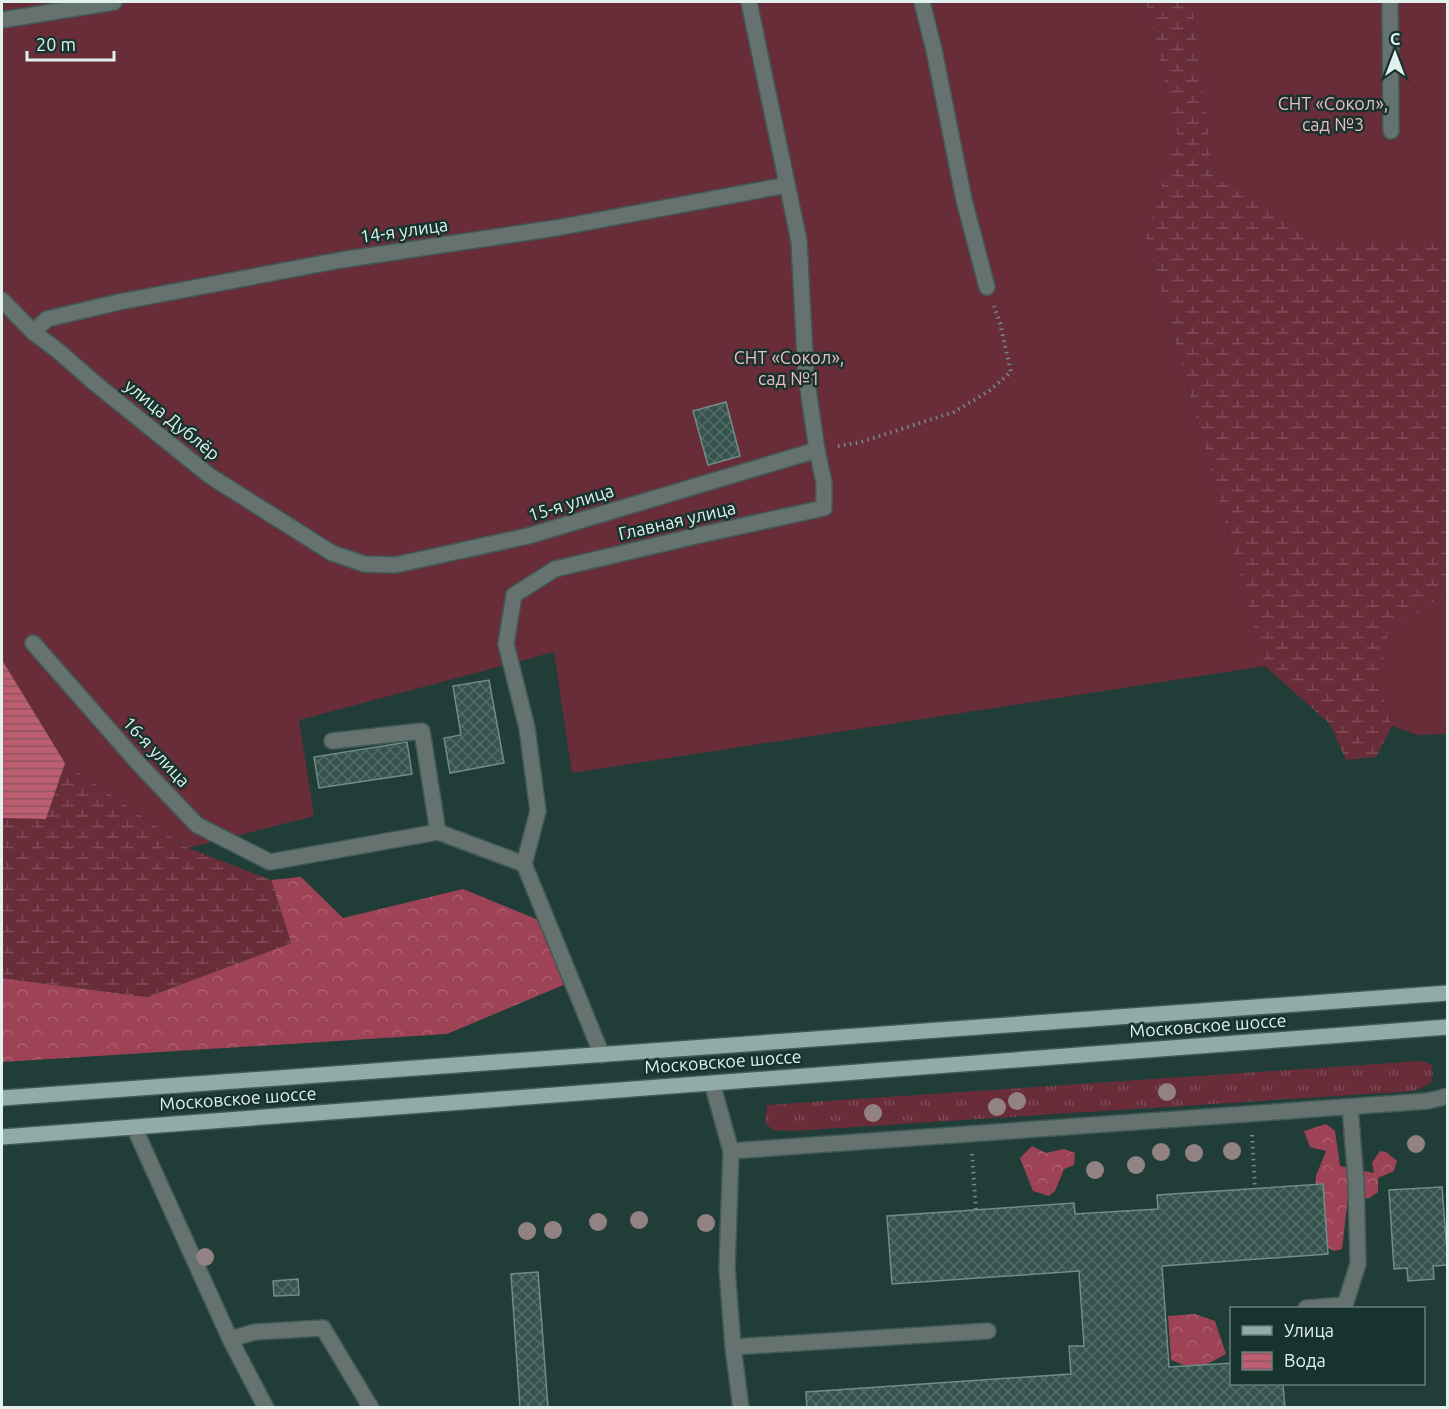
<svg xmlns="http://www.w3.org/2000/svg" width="1449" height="1409" viewBox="0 0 1449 1409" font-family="Ubuntu,sans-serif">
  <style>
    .grass { fill: url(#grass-tufts) }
    .forest { fill: url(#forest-crowns) }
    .wetland { fill: url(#wetland-marsh) }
    .garden { fill: #692d3a }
    .water { fill: url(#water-rules) }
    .building { fill: url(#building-cross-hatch); stroke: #708e88; stroke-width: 1.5 }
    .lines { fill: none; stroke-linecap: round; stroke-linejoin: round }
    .service-casing { stroke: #405a55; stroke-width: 18 }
    .minor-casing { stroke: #405a55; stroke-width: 18 }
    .primary-casing { stroke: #405a55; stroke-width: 18 }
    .path { stroke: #738a86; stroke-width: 4; stroke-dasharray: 1.5 4.5; stroke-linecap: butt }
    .service { stroke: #65726f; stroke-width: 15 }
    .minor { stroke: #65726f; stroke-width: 15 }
    .primary { stroke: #91aba6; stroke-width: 15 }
    .tree { fill: #928284 }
    .labels { text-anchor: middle; stroke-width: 5; stroke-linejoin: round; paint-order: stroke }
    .park-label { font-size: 18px; fill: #efbbc2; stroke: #17332e }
    .street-label { font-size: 18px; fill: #e1f1ee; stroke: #17332e }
  </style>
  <defs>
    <pattern id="grass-tufts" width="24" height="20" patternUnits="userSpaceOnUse" patternTransform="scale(1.5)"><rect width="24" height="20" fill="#692d3a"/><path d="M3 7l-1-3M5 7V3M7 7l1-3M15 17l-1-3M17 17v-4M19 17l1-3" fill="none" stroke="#7e4c57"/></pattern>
    <pattern id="forest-crowns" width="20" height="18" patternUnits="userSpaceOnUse" patternTransform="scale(1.5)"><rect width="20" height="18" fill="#9e4356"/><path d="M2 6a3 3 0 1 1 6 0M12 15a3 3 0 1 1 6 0" fill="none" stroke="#ab5f6f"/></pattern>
    <pattern id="wetland-marsh" width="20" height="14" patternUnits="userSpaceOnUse" patternTransform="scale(1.5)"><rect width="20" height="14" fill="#692d3a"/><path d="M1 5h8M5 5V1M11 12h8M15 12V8" fill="none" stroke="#7e4c57"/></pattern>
    <pattern id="water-rules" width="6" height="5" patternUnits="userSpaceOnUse" patternTransform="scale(1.5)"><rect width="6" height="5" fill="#bd5e71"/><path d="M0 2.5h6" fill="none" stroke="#8d5560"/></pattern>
    <pattern id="building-cross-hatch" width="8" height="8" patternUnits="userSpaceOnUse" patternTransform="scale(1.5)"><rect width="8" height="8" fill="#37534e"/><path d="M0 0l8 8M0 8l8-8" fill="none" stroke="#546c68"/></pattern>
  </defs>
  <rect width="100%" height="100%" fill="#213d38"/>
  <!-- grass -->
  <path class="grass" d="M 1422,1061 L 1432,1065 L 1433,1074 L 1431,1083 L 1414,1091 L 792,1131 L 773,1130 L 765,1123 L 767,1105 Z"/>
  <!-- forest -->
  <path class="forest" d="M 301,877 L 343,918 L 463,889 L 541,921 L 566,984 L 447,1034 L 2,1062 L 2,978 L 147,997 L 291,943 L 271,880 Z
    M 1326,1124 L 1335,1131 L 1340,1166 L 1374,1173 L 1372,1163 L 1380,1151 L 1386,1152 L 1397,1161 L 1394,1171 L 1378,1178 L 1378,1192 L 1368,1199 L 1350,1189 L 1347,1206 L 1342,1249 L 1334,1251 L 1320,1244 L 1314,1208 L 1316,1176 L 1326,1151 L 1310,1147 L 1304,1131 Z
    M 1032,1146 L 1046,1153 L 1064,1149 L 1075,1153 L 1074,1165 L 1064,1169 L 1055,1191 L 1049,1196 L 1033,1191 L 1020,1158 Z
    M 1195,1314 L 1215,1321 L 1226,1354 L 1196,1370 L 1171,1360 L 1168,1316 Z"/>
  <!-- wetland -->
  <path class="wetland" d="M 1146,2 L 1192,2 L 1214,178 L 1436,240 L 1447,242 L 1447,593 L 1388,632 L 1380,686 L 1392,726 L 1376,757 L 1346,760 L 1330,724 L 1265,666 L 1146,237 L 1177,134 Z
    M 65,763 L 188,848 L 271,880 L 291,943 L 147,997 L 2,978 L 2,818 L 46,819 Z"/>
  <!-- garden -->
  <path class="garden" d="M 2,2 L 1146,2 L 1177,134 L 1146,238 L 1265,666 L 572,773 L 554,652 L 299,720 L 314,816 L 188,848 L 65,763 L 2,660 Z
    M 1192,2 L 1447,2 L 1447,242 L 1436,240 L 1324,240 L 1214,177 Z
    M 1447,593 L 1447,734 L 1418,735 L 1392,726 L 1380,686 L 1388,632 Z"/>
  <!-- water -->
  <path class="water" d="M 2,660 L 65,763 L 46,819 L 2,818 Z"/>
  <!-- building -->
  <path class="building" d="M 726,402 L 740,456 L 708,465 L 693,411 Z
    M 489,680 L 504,763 L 450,773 L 444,738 L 461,735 L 453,686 Z
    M 407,742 L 412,774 L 319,788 L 314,757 Z
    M 1323,1184 L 1328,1254 L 1162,1266 L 1169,1367 L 1232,1363 L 1232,1384 L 1283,1384 L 1285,1408 L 807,1408 L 806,1392 L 1071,1374 L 1069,1346 L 1084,1346 L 1079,1271 L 892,1284 L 887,1216 L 1074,1203 L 1075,1214 L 1158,1209 L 1157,1195 Z
    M 1442,1187 L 1448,1265 L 1433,1266 L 1434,1279 L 1408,1281 L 1407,1268 L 1394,1269 L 1389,1190 Z
    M 538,1272 L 548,1408 L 520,1408 L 511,1274 Z
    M 298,1279 L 299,1295 L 274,1296 L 273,1281 Z"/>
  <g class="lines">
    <defs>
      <path id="service" d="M 922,2 L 934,50 L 964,200 L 987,287
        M 2,20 L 114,2
        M 2,300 L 33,332 L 57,350 L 96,384 L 210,476 L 332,553 L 364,564 L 395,565 L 528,536 L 817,450
        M 33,332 L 47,319 L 119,302 L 341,260 L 556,228 L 787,185
        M 332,741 L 422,731 L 438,832
        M 712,1083 L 731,1151 L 1428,1101 L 1448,1096
        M 134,1127 L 230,1339 L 266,1408
        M 731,1151 L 727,1268 L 733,1347 L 988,1331
        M 1306,1308 L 1345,1305 L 1358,1264 L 1356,1181 L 1350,1107
        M 230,1339 L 255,1332 L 323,1328 L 371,1408
        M 733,1347 L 741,1408"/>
      <path id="minor" d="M 1390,2 L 1391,131
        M 33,643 L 139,764 L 197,825 L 270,862 L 438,832 L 524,864
        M 602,1055 L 524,864 L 538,811 L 527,728 L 506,644 L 514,595 L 555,569 L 700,535 L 824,508 L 824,483 L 817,450 L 806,375 L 799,241 L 749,2"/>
      <path id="primary" d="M 2,1098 L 1448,993
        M 2,1137 L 1448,1027"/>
    </defs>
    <!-- service casing -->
    <use href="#service" class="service-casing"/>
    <!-- minor casing -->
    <use href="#minor" class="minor-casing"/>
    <!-- primary casing -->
    <use href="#primary" class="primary-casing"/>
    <!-- path -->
    <path class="path" d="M 838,446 L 861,442 L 954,412 L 989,391 L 1011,372 L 1000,323 L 994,306
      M 1252,1135 L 1255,1188
      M 972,1154 L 976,1210"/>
    <!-- service -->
    <use href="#service" class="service"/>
    <!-- minor -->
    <use href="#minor" class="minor"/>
    <!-- primary -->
    <use href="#primary" class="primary"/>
  </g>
  <!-- trees -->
  <g class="tree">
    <circle cx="1167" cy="1092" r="9"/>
    <circle cx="1017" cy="1101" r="9"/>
    <circle cx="997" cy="1107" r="9"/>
    <circle cx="873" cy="1113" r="9"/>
    <circle cx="1416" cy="1144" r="9"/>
    <circle cx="1232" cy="1151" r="9"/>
    <circle cx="1161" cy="1152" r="9"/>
    <circle cx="1194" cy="1153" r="9"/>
    <circle cx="1136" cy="1165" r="9"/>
    <circle cx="1095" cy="1170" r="9"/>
    <circle cx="639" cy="1220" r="9"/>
    <circle cx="598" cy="1222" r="9"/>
    <circle cx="706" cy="1223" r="9"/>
    <circle cx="553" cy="1230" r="9"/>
    <circle cx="527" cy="1231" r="9"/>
    <circle cx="205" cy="1257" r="9"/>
  </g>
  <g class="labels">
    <!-- park labels -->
    <g class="park-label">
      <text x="1333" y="110">СНТ «Сокол»,<tspan x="1333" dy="21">сад №3</tspan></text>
      <text x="789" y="364">СНТ «Сокол»,<tspan x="789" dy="21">сад №1</tspan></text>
    </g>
    <!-- street labels -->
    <g class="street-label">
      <text transform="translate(404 231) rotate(-8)" y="6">14-я улица</text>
      <text transform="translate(172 420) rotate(39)" y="6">улица Дублёр</text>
      <text transform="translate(571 503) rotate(-17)" y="6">15-я улица</text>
      <text transform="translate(677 521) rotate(-13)" y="6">Главная улица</text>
      <text transform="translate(156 752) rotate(47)" y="6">16-я улица</text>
      <text transform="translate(1208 1026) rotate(-4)" y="6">Московское шоссе</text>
      <text transform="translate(723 1062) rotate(-4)" y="6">Московское шоссе</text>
      <text transform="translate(238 1099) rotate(-4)" y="6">Московское шоссе</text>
    </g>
  </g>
  <!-- border -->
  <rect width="1449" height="1409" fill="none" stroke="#e1f1ee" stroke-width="6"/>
  <!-- legend -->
  <rect x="1230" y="1307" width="195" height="78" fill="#17332e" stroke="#687f7b" stroke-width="1.5"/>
  <rect x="1242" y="1326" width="30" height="9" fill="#91aba6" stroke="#687f7b" stroke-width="1.5"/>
  <text x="1284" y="1337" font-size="18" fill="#e1f1ee">Улица</text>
  <rect x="1242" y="1352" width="30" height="18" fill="url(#water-rules)" stroke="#687f7b" stroke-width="1.5"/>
  <text x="1284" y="1367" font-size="18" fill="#e1f1ee">Вода</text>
  <!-- north arrow -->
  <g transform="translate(1395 54)" stroke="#17332e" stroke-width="4.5" paint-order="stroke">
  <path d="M0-4.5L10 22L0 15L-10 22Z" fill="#e1f1ee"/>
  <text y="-9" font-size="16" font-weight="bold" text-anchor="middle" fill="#e1f1ee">С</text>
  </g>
  <!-- scale -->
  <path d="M27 51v9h87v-9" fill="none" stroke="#e1f1ee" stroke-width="3"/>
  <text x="36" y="51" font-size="18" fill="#e1f1ee" stroke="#17332e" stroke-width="4.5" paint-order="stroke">20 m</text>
</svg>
